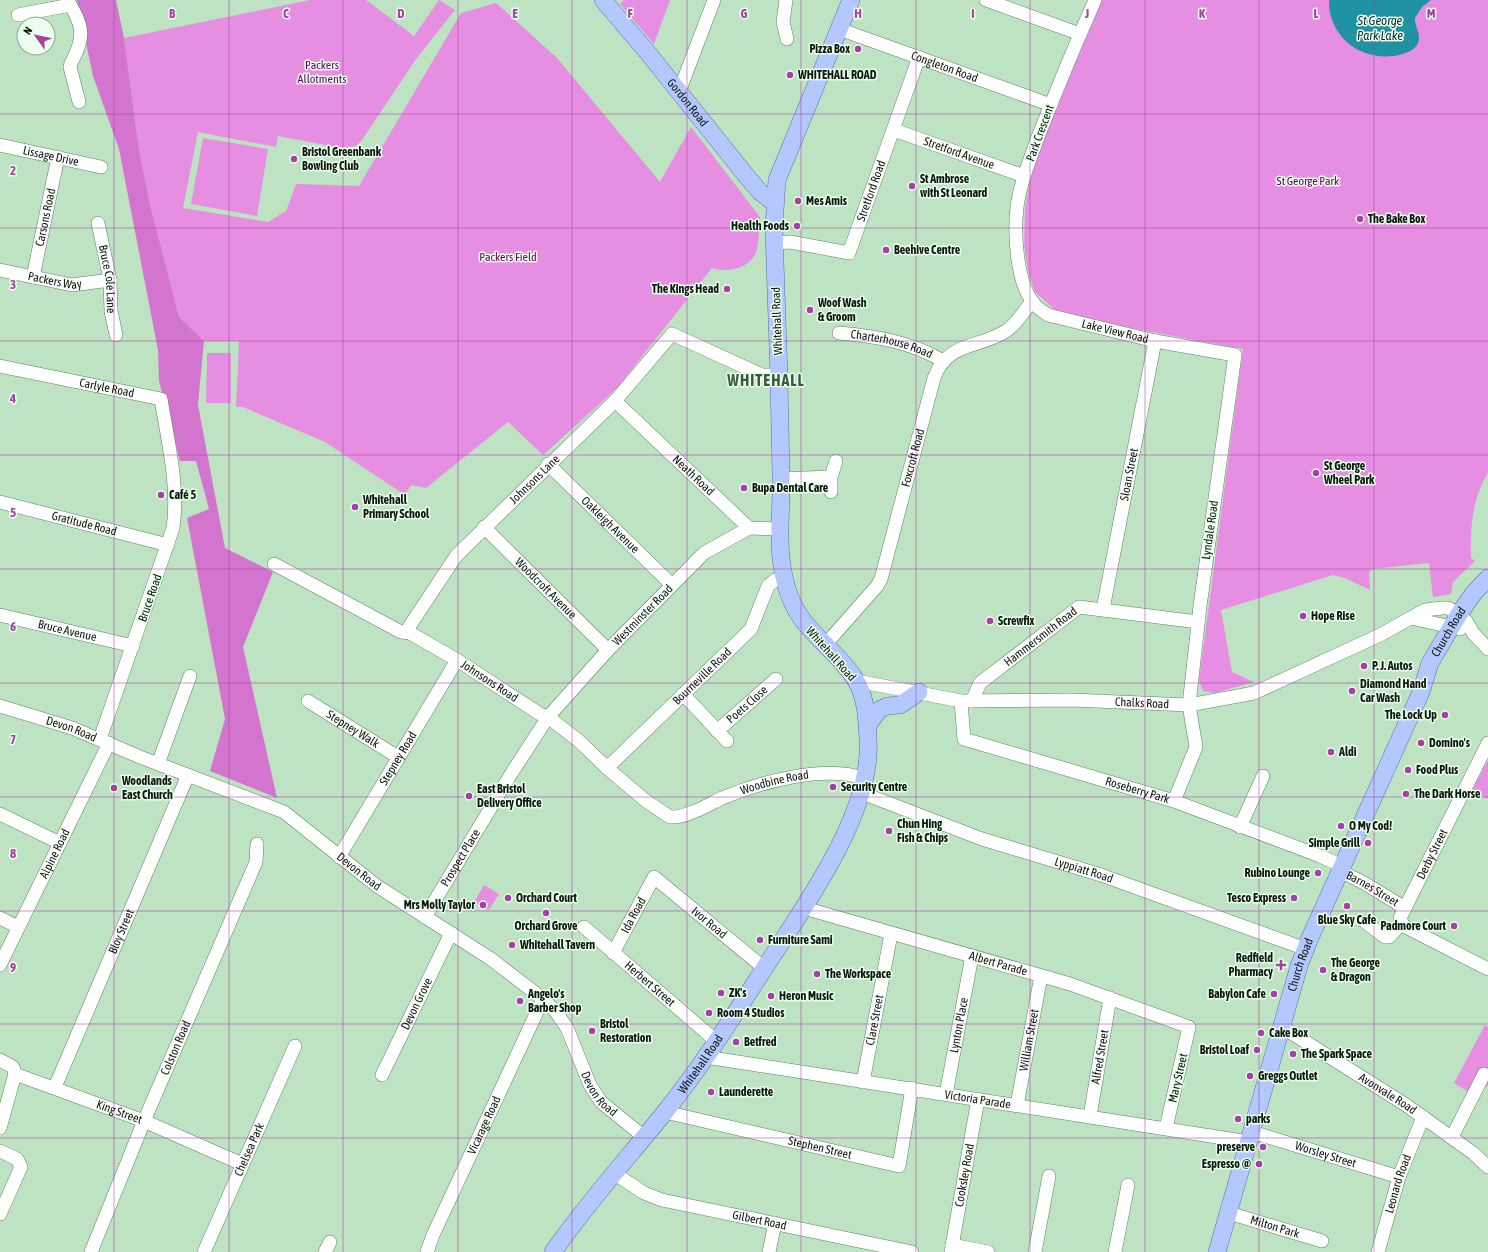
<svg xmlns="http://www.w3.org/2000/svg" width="1488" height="1252" viewBox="0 0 1488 1252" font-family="'Asap Condensed',sans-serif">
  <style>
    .green { fill: #e68ee1 }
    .forest { fill: #d375cf }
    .water { fill: #2093a2 }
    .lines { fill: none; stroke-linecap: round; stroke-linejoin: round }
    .minor-casing { stroke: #5f8164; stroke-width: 14 }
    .major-casing { stroke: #5971a9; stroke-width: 18 }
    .minor { stroke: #fff; stroke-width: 13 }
    .major { stroke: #b4c7fe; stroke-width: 17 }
    .grid { fill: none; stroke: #a640a4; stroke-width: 1; stroke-opacity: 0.55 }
    .poi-dot { fill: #a640a4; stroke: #ecffee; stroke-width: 1.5 }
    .labels { text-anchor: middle; stroke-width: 3; stroke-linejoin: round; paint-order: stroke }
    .poi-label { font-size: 12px; font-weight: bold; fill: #0c190e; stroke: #ecffee; text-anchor: start }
    .park-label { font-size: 12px; fill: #5e025e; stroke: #ecffee }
    .street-label { font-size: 12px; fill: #0c190e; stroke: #ecffee }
    .water-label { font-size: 13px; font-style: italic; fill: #0f2f34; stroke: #ecffee }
    .district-label { font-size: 16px; font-weight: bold; letter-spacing: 1px; fill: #3b5b40; stroke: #ecffee }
    .grid-label { font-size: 13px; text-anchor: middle; font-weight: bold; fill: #a640a4; stroke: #ecffee; stroke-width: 3; stroke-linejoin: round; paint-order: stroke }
  </style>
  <rect width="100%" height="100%" fill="#bee3c3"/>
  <!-- green -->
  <path class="green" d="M 310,0 L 366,0 L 414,36 L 439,0 L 455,10 L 416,59 L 362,140 L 356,146 L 341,148 L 278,136 L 276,147 L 198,132 L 183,208 L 268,222 L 286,211 L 296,184 L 359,186 L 461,13 L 496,3 L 557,58 L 660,182 L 691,127 L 760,217 C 759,228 759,239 757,249 C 752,269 727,273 712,268 L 617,388 L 543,455 L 508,422 L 426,488 L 411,485 L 405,495 L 325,442 L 243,407 L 236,407 L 239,341 L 204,341 L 179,317 L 150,204 L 139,150 L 124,38 Z
    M 624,0 L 670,0 L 654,44 L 620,4 Z
    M 1100,0 L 1488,0 L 1488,473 C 1472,499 1470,528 1471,558 L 1475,561 L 1453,582 L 1451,594 L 1433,597 L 1429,563 L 1372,569 L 1369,573 L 1370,590 L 1345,578 L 1333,575 L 1221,610 L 1232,672 L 1254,682 L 1215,693 L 1203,691 L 1199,680 L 1243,349 L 1082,319 L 1054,309 L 1035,292 L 1028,271 L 1024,244 L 1025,208 L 1033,165 Z
    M 203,138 L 268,149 L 257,216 L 191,204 Z
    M 207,353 L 231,353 L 231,403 L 206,403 Z
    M 1488,760 L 1488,799 L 1472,791 Z
    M 484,885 L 499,894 L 489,910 L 474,902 Z
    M 1485,1025 L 1488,1027 L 1488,1086 L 1467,1091 L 1454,1083 Z"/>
  <!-- forest -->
  <path class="forest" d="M 77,0 L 116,0 L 124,38 L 139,150 L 150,204 L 179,317 L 204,341 L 198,405 L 225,548 L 273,572 L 243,647 L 277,798 L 210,771 L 225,719 L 187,518 L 209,509 L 196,461 L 180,461 L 159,381 L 158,350 L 119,149 L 93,76 Z"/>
  <!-- water -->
  <path class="water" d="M 1329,0 L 1431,0 L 1422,7 L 1415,18 C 1414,27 1423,35 1417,45 C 1413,51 1406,53 1399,55 C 1362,63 1328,37 1329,0 Z"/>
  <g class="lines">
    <defs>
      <g id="minor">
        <path d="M 67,0 C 83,24 86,37 71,63 L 70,67 L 79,102"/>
        <path d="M 786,0 L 783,22 L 787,39"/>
        <path d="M 986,0 L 1080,34"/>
        <path id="s1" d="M 1095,0 C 1075,45 1056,91 1038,137 C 1030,160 1020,183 1017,207 C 1014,233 1016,286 1036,306 C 1039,309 1044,312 1048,315 L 1155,341 L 1235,355 L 1200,606 L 1189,705 L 1196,747 L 1174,801"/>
        <path d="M 18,15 L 70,5"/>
        <path id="s2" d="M 839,29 L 1051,105"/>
        <path d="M 679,92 L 714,0"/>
        <path id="s3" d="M 894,130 L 1024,176"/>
        <path id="s4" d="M 0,145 L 101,167"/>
        <path id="s5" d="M 98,223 L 110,280 L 111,311 L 116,335"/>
        <path id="s6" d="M 775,243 L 790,242 L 849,253 L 919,57"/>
        <path id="s7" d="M 0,270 L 72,285 L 110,280"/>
        <path id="s8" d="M 33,277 L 58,157"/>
        <path id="s9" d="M 839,333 C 874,336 912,342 943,361"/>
        <path id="s10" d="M 0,366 L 161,399 C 168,442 179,486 173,528 L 100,739"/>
        <path id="s11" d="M 615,401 L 749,528 L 781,529"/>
        <path id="s12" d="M 548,464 L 672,585"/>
        <path d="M 781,479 L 831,477"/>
        <path d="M 831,492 L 831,477 L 836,461"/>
        <path id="s13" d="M 0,502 L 168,545"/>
        <path id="s14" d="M 484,527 L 608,650"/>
        <path id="s15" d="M 274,564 L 401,632 L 410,633 L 457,660 L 540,714 L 548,717 L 579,741 L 607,768 L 646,801 L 670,817 C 687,818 707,805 722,798 C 761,782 825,764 866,779"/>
        <path id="s16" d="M 1103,609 L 1155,341"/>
        <path id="s17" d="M 0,615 L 133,646"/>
        <path d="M 1411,618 L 1460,629"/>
        <path id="s18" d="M 410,633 L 409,627 L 456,556 L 615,401 L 672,334 L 762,375 L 779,375"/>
        <path id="s19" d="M 825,645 L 877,586 L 881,579 L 934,378 C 948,341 978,349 1006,331 C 1017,324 1024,311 1032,301"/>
        <path id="s20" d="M 857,681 L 961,701 L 1072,700 L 1189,705 L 1254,693 L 1380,635 L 1425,610 L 1442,608 L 1448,608 L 1459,614 L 1467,622 L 1473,633 L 1488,649"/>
        <path d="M 683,694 L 727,741"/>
        <path id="s21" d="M 308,701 L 398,757"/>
        <path id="s22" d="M 961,701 L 964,739 L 1174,801 L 1320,856 L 1342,866"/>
        <path id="s23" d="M 972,701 L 980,683 L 1079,607 L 1198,622"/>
        <path id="s24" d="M 0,706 L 72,728 L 140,757 L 284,812 L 377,886 L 491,959 L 543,999 L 556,1012 L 567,1028 L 590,1085 L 601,1102 L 644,1137"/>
        <path id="s25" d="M 717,731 L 776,679"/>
        <path d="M 158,764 L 190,676"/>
        <path id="s26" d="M 607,768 L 751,629 L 768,586 L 775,580 L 784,578"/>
        <path id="s27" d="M 862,793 L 982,839 L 1101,875 L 1306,949"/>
        <path d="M 0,814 L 60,843"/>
        <path d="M 1240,827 L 1263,776"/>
        <path id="s28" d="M 339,857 L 457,660"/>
        <path id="s29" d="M 1340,871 L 1364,883 L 1405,908"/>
        <path id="s30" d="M 804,908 L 1070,984 L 1189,1027 L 1166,1128"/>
        <path id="s31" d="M 425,917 L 511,774 L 548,717 L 608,650 L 704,553 L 749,528"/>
        <path d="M 0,918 L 18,927"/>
        <path id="s32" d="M 1365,922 L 1385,937 L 1389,937 L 1402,923 L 1400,918 L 1405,908 L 1488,743"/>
        <path d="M 1402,923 L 1404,926 L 1488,969"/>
        <path id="s33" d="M 584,927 L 716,1041"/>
        <path id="s34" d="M 613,953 L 654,877 L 764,968"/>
        <path id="s35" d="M 0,965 L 109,743"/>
        <path id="s36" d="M 1282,1027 L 1406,1105 L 1473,1153 L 1488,1167"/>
        <path id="s37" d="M 706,1057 L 1249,1142"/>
        <path id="s38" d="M 0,1060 L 13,1067 L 15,1074 L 144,1121 L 242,1164"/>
        <path id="s39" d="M 382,1075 L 451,933"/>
        <path id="s40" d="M 863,1082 L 891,934"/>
        <path id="s41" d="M 55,1087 L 188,775"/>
        <path id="s42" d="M 946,1094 L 972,956"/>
        <path id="s43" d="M 1017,1105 L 1041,976"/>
        <path id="s44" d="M 665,1112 L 899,1166 L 912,1088"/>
        <path id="s45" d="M 1090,1116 L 1110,998"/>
        <path d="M 0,1128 L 15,1074"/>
        <path id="s46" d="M 1252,1132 L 1399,1177"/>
        <path d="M 1452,1137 L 1484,1074"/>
        <path d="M 0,1151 L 17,1159 L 21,1167 L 0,1214"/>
        <path id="s47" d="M 614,1173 L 644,1193 L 662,1200 L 912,1252"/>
        <path id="s48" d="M 1229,1213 L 1322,1241"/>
        <path d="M 952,1245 L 988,1252"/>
        <path id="s49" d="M 91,1252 L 144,1121 L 256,862 L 257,844"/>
        <path id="s50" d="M 204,1252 L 295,1046"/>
        <path d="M 325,1252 L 330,1242"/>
        <path id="s51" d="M 427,1252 L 433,1235 L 543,999"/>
        <path d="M 769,1252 L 775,1223"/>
        <path id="s52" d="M 951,1252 L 978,1099"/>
        <path d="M 1035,1252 L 1049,1176"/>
        <path d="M 1115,1252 L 1128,1185"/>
        <path id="s53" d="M 1378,1252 L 1399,1177 L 1423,1117"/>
      </g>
      <g id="major">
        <path id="s54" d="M 603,0 L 648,53 L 748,178 L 760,192 L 775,203"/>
        <path d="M 867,729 L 870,722 L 879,710 L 887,706 L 900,705 L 919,692"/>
        <path id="s55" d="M 553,1252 C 587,1203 627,1159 665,1112 C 707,1060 742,1002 779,946 C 815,891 873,806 868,739 C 867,719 866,696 855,679 C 830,640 797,632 785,581 C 776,546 782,509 781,474 C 780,404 778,333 775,262 L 774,226 L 777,180 L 851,0"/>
        <path id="s56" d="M 1217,1252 L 1299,966 L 1309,940 L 1421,692 L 1430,663 L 1459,614 L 1473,594 L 1488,578"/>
      </g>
    </defs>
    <!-- minor casing -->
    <use href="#minor" class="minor-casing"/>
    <!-- major casing -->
    <use href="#major" class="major-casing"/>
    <!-- minor -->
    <use href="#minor" class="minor"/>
    <!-- major -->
    <use href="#major" class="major"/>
  </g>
  <!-- grid -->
  <path class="grid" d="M 114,0 L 114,1252M 229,0 L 229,1252M 343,0 L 343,1252M 458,0 L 458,1252M 572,0 L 572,1252M 687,0 L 687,1252M 801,0 L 801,1252M 916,0 L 916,1252M 1030,0 L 1030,1252M 1145,0 L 1145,1252M 1259,0 L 1259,1252M 1374,0 L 1374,1252M 0,114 L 1488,114M 0,228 L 1488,228M 0,341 L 1488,341M 0,455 L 1488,455M 0,569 L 1488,569M 0,683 L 1488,683M 0,797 L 1488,797M 0,911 L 1488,911M 0,1024 L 1488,1024M 0,1138 L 1488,1138"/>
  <!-- markers -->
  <g class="poi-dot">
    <circle cx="858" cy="49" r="4"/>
    <circle cx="790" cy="75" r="4"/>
    <circle cx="294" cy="159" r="4"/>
    <circle cx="912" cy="186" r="4"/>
    <circle cx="798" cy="201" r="4"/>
    <circle cx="1360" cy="219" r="4"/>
    <circle cx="797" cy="226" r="4"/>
    <circle cx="886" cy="250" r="4"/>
    <circle cx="727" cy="289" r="4"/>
    <circle cx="810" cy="310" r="4"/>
    <circle cx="1316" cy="473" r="4"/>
    <circle cx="744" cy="488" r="4"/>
    <circle cx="161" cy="495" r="4"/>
    <circle cx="355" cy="507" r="4"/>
    <circle cx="1303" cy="616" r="4"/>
    <circle cx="990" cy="621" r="4"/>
    <circle cx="1364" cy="666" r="4"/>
    <circle cx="1352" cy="691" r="4"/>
    <circle cx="1445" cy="715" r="4"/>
    <circle cx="1421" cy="743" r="4"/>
    <circle cx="1331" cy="752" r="4"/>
    <circle cx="1408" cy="770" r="4"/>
    <circle cx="833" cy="787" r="4"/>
    <circle cx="114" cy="788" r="4"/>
    <circle cx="1406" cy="794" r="4"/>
    <circle cx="469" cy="796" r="4"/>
    <circle cx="1341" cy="826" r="4"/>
    <circle cx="889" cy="831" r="4"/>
    <circle cx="1368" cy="843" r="4"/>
    <circle cx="1318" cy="873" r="4"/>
    <circle cx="508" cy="898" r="4"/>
    <circle cx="1294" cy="898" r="4"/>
    <circle cx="483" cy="905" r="4"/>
    <circle cx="1347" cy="906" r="4"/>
    <circle cx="546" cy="913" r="4"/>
    <circle cx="1454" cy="926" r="4"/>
    <circle cx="760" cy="940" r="4"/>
    <circle cx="512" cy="945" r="4"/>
    <path d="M1279 959h4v4h4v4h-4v4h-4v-4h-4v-4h4z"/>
    <circle cx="1323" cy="970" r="4"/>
    <circle cx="817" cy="974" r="4"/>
    <circle cx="721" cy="993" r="4"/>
    <circle cx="1274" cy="994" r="4"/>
    <circle cx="771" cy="996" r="4"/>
    <circle cx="520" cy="1001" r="4"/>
    <circle cx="709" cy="1013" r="4"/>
    <circle cx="592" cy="1031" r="4"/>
    <circle cx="1261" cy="1033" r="4"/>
    <circle cx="736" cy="1042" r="4"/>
    <circle cx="1257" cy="1050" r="4"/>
    <circle cx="1293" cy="1054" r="4"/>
    <circle cx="1250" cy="1076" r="4"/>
    <circle cx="711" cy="1092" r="4"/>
    <circle cx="1238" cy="1119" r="4"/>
    <circle cx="1263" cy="1147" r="4"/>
    <circle cx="1259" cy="1164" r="4"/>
  </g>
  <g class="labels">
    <!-- poi labels -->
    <g class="poi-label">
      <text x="850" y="53" text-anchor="end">Pizza Box</text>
      <text x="798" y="79">WHITEHALL ROAD</text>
      <text x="302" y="156">Bristol Greenbank<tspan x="302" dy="14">Bowling Club</tspan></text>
      <text x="920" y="183">St Ambrose<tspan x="920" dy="14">with St Leonard</tspan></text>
      <text x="806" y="205">Mes Amis</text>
      <text x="1368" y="223">The Bake Box</text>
      <text x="789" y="230" text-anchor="end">Health Foods</text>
      <text x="894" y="254">Beehive Centre</text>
      <text x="719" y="293" text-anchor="end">The Kings Head</text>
      <text x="818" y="307">Woof Wash<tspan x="818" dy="14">&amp; Groom</tspan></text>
      <text x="1324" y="470">St George<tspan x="1324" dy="14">Wheel Park</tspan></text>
      <text x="752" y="492">Bupa Dental Care</text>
      <text x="169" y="499">Café 5</text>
      <text x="363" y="504">Whitehall<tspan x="363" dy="14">Primary School</tspan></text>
      <text x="1311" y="620">Hope Rise</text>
      <text x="998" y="625">Screwfix</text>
      <text x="1372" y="670">P. J. Autos</text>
      <text x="1360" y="688">Diamond Hand<tspan x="1360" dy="14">Car Wash</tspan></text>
      <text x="1437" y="719" text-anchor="end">The Lock Up</text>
      <text x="1429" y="747">Domino's</text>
      <text x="1339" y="756">Aldi</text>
      <text x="1416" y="774">Food Plus</text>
      <text x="122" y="785">Woodlands<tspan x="122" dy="14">East Church</tspan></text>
      <text x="841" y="791">Security Centre</text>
      <text x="477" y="793">East Bristol<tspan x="477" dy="14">Delivery Office</tspan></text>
      <text x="1414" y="798">The Dark Horse</text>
      <text x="897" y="828">Chun Hing<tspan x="897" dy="14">Fish &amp; Chips</tspan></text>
      <text x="1349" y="830">O My Cod!</text>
      <text x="1360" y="847" text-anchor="end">Simple Grill</text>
      <text x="1310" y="877" text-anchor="end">Rubino Lounge</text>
      <text x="516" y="902">Orchard Court</text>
      <text x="1286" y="902" text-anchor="end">Tesco Express</text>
      <text x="475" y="909" text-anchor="end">Mrs Molly Taylor</text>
      <text x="1347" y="924" text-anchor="middle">Blue Sky Cafe</text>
      <text x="546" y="930" text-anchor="middle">Orchard Grove</text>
      <text x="1446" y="930" text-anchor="end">Padmore Court</text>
      <text x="768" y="944">Furniture Sami</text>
      <text x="520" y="949">Whitehall Tavern</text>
      <text x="1273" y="962" text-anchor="end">Redfield<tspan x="1273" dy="14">Pharmacy</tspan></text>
      <text x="1331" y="967">The George<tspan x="1331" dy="14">&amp; Dragon</tspan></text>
      <text x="825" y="978">The Workspace</text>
      <text x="729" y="997">ZK's</text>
      <text x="528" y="998">Angelo's<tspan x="528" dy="14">Barber Shop</tspan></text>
      <text x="1266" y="998" text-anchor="end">Babylon Cafe</text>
      <text x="779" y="1000">Heron Music</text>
      <text x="717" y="1017">Room 4 Studios</text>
      <text x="600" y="1028">Bristol<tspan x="600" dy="14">Restoration</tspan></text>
      <text x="1269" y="1037">Cake Box</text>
      <text x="744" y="1046">Betfred</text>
      <text x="1249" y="1054" text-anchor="end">Bristol Loaf</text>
      <text x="1301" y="1058">The Spark Space</text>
      <text x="1258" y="1080">Greggs Outlet</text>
      <text x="719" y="1096">Launderette</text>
      <text x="1246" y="1123">parks</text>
      <text x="1255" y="1151" text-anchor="end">preserve</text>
      <text x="1251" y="1168" text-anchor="end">Espresso @</text>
    </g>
    <!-- park labels -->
    <g class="park-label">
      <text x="322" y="69">Packers<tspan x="322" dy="14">Allotments</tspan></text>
      <text x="1308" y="185">St George Park</text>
      <text x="508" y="261">Packers Field</text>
    </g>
    <!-- street labels -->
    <g class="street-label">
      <text dy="4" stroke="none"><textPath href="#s2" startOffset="112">Congleton Road</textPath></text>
      <text dy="4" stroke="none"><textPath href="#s54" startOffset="133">Gordon Road</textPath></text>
      <text transform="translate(1040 133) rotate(-70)" y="4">Park Crescent</text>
      <text dy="4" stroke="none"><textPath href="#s3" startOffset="69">Stretford Avenue</textPath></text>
      <text dy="4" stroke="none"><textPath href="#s4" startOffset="52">Lissage Drive</textPath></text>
      <text dy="4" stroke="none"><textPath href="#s6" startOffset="141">Stretford Road</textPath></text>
      <text dy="4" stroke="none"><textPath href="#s8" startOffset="61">Carsons Road</textPath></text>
      <text dy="4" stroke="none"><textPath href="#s7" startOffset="56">Packers Way</textPath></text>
      <text dy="4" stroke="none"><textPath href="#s5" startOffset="57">Bruce Cole Lane</textPath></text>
      <text transform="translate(777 321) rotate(-92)" y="4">Whitehall Road</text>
      <text dy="4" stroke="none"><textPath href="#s1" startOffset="409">Lake View Road</textPath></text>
      <text dy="4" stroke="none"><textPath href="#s9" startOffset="54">Charterhouse Road</textPath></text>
      <text dy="4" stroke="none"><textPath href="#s10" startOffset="109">Carlyle Road</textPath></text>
      <text dy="4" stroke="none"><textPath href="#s19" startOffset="212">Foxcroft Road</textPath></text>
      <text dy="4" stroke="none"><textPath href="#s11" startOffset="108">Neath Road</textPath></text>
      <text dy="4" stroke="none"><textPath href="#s16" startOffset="137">Sloan Street</textPath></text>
      <text dy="4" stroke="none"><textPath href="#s18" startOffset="201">Johnsons Lane</textPath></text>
      <text dy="4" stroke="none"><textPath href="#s13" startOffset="87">Gratitude Road</textPath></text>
      <text dy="4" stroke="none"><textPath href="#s12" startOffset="87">Oakleigh Avenue</textPath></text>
      <text transform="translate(1210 530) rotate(-82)" y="4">Lyndale Road</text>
      <text dy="4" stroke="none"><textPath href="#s14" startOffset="87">Woodcroft Avenue</textPath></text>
      <text transform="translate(150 598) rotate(-71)" y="4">Bruce Road</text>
      <text dy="4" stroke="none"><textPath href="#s31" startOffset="374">Westminster Road</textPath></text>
      <text dy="4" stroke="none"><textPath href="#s17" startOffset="69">Bruce Avenue</textPath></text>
      <text dy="4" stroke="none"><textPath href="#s56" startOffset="664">Church Road</textPath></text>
      <text dy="4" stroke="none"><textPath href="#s23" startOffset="96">Hammersmith Road</textPath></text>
      <text transform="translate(831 654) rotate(48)" y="4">Whitehall Road</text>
      <text dy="4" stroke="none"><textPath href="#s26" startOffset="132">Bourneville Road</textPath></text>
      <text dy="4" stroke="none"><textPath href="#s15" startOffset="246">Johnsons Road</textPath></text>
      <text dy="4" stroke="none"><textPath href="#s20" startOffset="287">Chalks Road</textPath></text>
      <text dy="4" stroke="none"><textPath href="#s25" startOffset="40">Poets Close</textPath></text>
      <text dy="4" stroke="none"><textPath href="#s24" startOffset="75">Devon Road</textPath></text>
      <text dy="4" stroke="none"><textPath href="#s21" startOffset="53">Stepney Walk</textPath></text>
      <text dy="4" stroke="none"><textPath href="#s28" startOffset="115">Stepney Road</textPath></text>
      <text dy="4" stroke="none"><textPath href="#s15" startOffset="584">Woodbine Road</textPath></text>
      <text dy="4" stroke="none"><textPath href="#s22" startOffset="219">Roseberry Park</textPath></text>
      <text dy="4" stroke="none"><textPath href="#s35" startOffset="124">Alpine Road</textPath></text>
      <text dy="4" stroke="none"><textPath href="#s32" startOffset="125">Derby Street</textPath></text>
      <text dy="4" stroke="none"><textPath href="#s31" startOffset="69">Prospect Place</textPath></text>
      <text dy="4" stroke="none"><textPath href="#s27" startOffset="235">Lyppiatt Road</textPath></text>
      <text dy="4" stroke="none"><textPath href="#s24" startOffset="399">Devon Road</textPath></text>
      <text dy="4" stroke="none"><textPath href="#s29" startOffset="37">Barnes Street</textPath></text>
      <text dy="4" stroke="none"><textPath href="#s34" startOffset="43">Ida Road</textPath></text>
      <text dy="4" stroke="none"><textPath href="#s34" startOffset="158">Ivor Road</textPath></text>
      <text dy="4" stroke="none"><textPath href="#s41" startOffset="169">Bloy Street</textPath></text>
      <text dy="4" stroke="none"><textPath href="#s30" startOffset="202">Albert Parade</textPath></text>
      <text dy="4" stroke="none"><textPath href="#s56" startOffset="299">Church Road</textPath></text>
      <text dy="4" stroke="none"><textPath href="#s33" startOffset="87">Herbert Street</textPath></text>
      <text dy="4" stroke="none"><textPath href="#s39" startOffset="79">Devon Grove</textPath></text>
      <text dy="4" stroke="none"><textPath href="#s40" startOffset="63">Clare Street</textPath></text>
      <text dy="4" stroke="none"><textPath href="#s42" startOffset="70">Lynton Place</textPath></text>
      <text dy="4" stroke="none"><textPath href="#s43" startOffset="66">William Street</textPath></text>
      <text dy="4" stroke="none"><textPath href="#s49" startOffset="221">Colston Road</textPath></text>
      <text dy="4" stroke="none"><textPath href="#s45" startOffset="60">Alfred Street</textPath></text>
      <text dy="4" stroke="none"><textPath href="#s55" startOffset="239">Whitehall Road</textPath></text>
      <text transform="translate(1178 1078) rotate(-77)" y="4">Mary Street</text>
      <text dy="4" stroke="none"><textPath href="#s24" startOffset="735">Devon Road</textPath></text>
      <text dy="4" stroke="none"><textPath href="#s36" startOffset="125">Avonvale Road</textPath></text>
      <text dy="4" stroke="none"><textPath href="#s37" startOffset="275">Victoria Parade</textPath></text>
      <text dy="4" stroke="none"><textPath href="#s38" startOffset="133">King Street</textPath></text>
      <text dy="4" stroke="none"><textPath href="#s51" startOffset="139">Vicarage Road</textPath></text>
      <text dy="4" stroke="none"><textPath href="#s44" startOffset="159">Stephen Street</textPath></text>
      <text dy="4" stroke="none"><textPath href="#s50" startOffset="112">Chelsea Park</textPath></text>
      <text dy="4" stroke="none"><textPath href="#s46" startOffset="77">Worsley Street</textPath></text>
      <text dy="4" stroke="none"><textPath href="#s52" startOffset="78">Cooksley Road</textPath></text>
      <text dy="4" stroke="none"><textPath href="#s53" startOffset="71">Leonard Road</textPath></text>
      <text dy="4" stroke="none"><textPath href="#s47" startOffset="155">Gilbert Road</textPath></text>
      <text dy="4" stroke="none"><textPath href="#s48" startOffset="48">Milton Park</textPath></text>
    </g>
    <!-- water labels -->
    <g class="water-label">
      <text x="1380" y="25">St George<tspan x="1380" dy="15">Park Lake</tspan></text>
    </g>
    <!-- district labels -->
    <g class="district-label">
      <text x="766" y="386">WHITEHALL</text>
    </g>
  </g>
  <g class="grid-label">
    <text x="172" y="18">B</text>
    <text x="286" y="18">C</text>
    <text x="401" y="18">D</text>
    <text x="515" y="18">E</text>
    <text x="630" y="18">F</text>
    <text x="744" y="18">G</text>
    <text x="858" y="18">H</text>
    <text x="973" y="18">I</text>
    <text x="1087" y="18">J</text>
    <text x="1202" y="18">K</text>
    <text x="1316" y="18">L</text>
    <text x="1431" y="18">M</text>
    <text x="13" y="175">2</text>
    <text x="13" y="289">3</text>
    <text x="13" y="403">4</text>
    <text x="13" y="517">5</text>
    <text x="13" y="631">6</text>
    <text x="13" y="744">7</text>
    <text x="13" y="858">8</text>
    <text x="13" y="972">9</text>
  </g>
  <!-- north arrow -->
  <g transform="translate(36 36) rotate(303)"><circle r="19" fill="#ecffee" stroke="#92a394"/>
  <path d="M0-3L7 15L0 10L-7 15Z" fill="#a640a4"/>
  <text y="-6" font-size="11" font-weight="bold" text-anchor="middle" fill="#0c190e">N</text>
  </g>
</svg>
